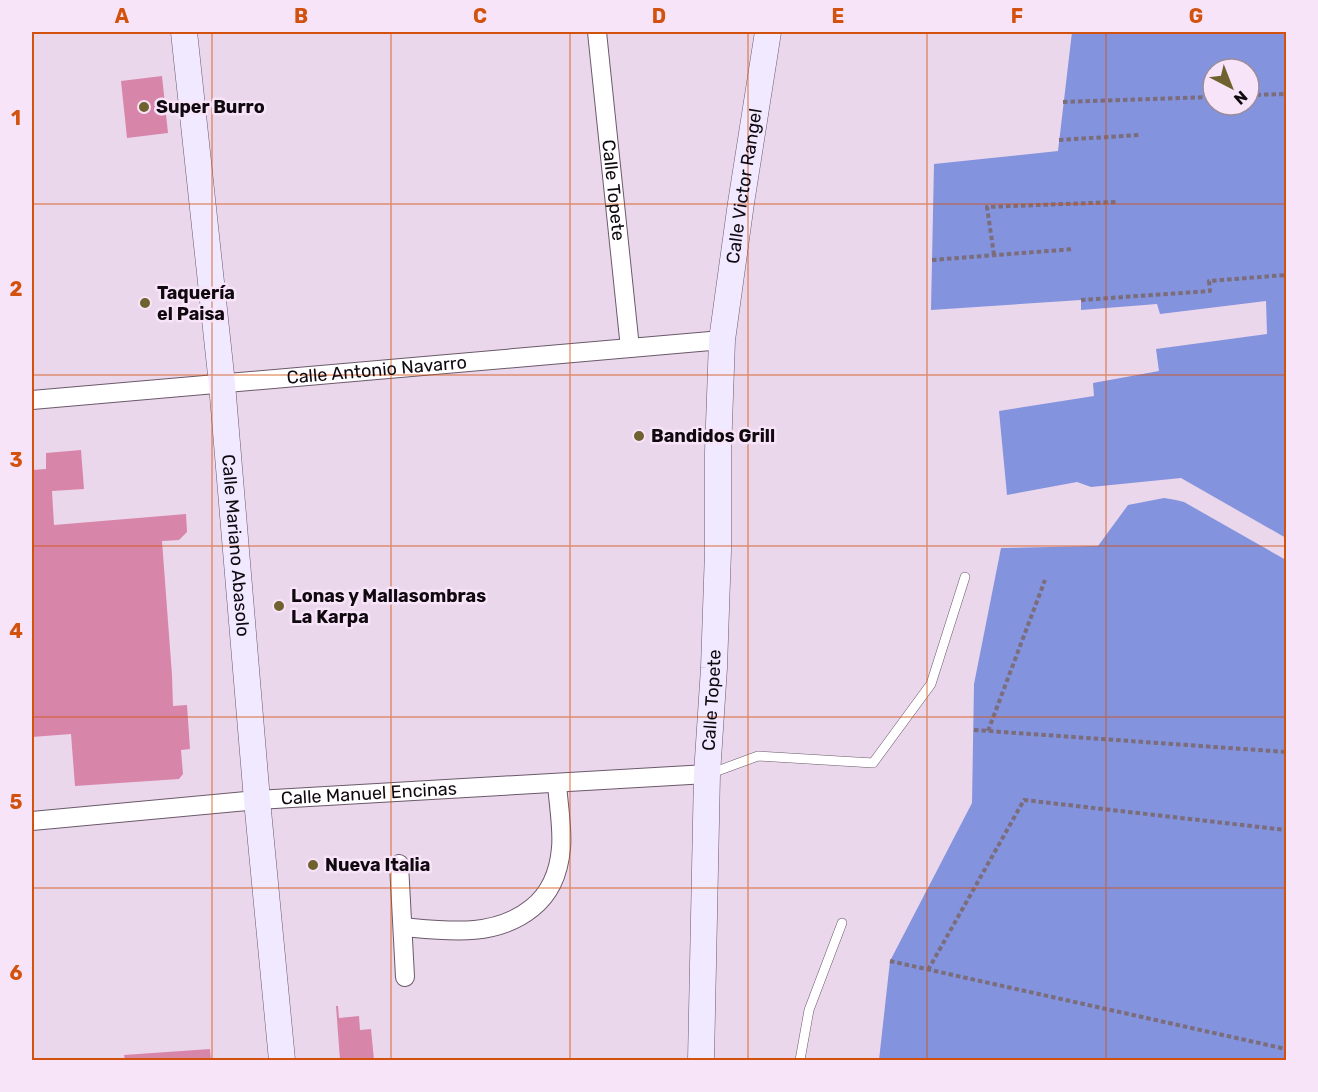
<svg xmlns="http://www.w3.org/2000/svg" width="1318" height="1092" viewBox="0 0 1318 1092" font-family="Rubik,sans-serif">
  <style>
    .water { fill: #8393dd; fill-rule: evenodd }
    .building { fill: #d885aa }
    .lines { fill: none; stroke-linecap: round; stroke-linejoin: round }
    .lane-casing { stroke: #6b596b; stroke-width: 10 }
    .street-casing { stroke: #6b596b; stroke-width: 20 }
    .secondary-casing { stroke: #6b596b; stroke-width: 27 }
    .path { stroke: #7b6d7b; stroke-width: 4; stroke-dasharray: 4.5 3; stroke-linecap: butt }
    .lane { stroke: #fff; stroke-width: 9 }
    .street { stroke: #fff; stroke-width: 18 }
    .secondary { stroke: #f1e9ff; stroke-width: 26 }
    .grid { fill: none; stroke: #d2510c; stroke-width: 1.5; stroke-opacity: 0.55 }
    .poi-dot { fill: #6f622f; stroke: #f8e4f8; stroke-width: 2 }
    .labels { text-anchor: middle; stroke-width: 5; stroke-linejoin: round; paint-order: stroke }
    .poi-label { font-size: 18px; font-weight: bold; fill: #100910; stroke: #f8e4f8; text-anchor: start }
    .street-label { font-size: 18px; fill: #100910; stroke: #f8e4f8 }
    .neatline { fill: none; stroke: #d2510c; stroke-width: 2 }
    .grid-label { font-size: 20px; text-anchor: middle; font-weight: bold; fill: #d2510c }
  </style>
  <rect width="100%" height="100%" fill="#ebd7eb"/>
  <!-- water -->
  <path class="water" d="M 1072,32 L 1286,32 L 1286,538 L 1181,478 L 1091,487 L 1077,482 L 1007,495 L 999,411 L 1094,396 L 1093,383 L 1159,371 L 1156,349 L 1267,334 L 1266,301 L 1160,314 L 1157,304 L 1081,310 L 1081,300 L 931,310 L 934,164 L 1058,151 ZM 1213,69 L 1249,69 L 1249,105 L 1213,105 Z
    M 1164,498 L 1176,500 L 1184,502 L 1286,560 L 1286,1060 L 879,1060 L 890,961 L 972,803 L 974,684 L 1001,548 L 1098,546 L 1128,505 Z"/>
  <!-- building -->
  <path class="building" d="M 162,76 L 168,133 L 127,138 L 121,81 Z
    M 81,450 L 84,489 L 52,491 L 54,525 L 186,514 L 187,532 L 179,540 L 162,541 L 172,675 L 173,706 L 187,705 L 190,749 L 181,750 L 183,774 L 179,779 L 75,786 L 71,734 L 32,737 L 32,470 L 46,469 L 46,453 Z
    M 336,1006 L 338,1006 L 339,1018 L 359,1016 L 360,1030 L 371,1029 L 374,1060 L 340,1060 Z
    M 210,1049 L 211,1060 L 125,1060 L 124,1055 Z"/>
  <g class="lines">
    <defs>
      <path id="lane" d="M 709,774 L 758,756 L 873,763 L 931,684 L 965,577
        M 800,1060 L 809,1010 L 842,923"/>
      <g id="street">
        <path id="s1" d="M 597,32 L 630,348"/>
        <path id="s2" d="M 32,400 L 722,340"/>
        <path id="s3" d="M 32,821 L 257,800 L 707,774"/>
        <path d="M 399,864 L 405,977"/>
        <path d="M 403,927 C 447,931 495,938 532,908 C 551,893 559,872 561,848 C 563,829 558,802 557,783"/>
      </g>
      <g id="secondary">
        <path id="s4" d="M 184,32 L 222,384 L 257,800 L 282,1060"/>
        <path id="s5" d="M 701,1060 L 707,774 L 714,668 L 718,551 L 718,452 L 722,340 L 741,203 L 768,32"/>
      </g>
    </defs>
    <!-- lane casing -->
    <use href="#lane" class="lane-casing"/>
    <!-- street casing -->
    <use href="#street" class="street-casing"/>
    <!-- secondary casing -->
    <use href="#secondary" class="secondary-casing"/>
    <!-- path -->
    <path class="path" d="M 1249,95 L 1286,94
      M 1063,102 L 1213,97
      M 1059,140 L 1139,135
      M 994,255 L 987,207 L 1117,202
      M 932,260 L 1074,249
      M 1081,300 L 1210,291 L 1209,281 L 1286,275
      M 974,730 L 1286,752
      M 988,731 L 1045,580
      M 890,961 L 1286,1049
      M 928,970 L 1024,800 L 1286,830"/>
    <!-- lane -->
    <use href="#lane" class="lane"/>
    <!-- street -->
    <use href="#street" class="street"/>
    <!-- secondary -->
    <use href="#secondary" class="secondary"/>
  </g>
  <!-- grid -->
  <path class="grid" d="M 212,32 L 212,1060M 391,32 L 391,1060M 570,32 L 570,1060M 748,32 L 748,1060M 927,32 L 927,1060M 1106,32 L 1106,1060M 32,204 L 1286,204M 32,375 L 1286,375M 32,546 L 1286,546M 32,717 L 1286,717M 32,888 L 1286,888"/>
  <!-- markers -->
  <g class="poi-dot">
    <circle cx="144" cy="107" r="6"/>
    <circle cx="145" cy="303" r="6"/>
    <circle cx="639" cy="436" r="6"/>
    <circle cx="279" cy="606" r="6"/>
    <circle cx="313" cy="865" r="6"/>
  </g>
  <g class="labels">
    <!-- poi labels -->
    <g class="poi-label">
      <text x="156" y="113">Super Burro</text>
      <text x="157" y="299">Taquería<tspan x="157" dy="21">el Paisa</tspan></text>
      <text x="651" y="442">Bandidos Grill</text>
      <text x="291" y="602">Lonas y Mallasombras<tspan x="291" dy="21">La Karpa</tspan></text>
      <text x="325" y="871">Nueva Italia</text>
    </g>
    <!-- street labels -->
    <g class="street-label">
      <text dy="6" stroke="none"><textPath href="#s5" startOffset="876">Calle Victor Rangel</textPath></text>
      <text dy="6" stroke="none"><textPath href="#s1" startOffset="159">Calle Topete</textPath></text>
      <text dy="6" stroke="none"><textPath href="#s2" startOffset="346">Calle Antonio Navarro</textPath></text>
      <text dy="6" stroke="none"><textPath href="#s4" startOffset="516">Calle Mariano Abasolo</textPath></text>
      <text dy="6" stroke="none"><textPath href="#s5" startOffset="360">Calle Topete</textPath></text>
      <text dy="6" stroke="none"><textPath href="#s3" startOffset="338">Calle Manuel Encinas</textPath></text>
    </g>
  </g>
  <!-- border -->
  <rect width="1318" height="1092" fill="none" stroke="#f8e4f8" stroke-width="66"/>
  <!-- north arrow -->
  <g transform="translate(1231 87) rotate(138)"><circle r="28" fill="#f8e4f8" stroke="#9b8c9b" stroke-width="1.5"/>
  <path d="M0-4.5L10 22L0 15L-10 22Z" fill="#6f622f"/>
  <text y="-9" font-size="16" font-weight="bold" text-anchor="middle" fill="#100910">N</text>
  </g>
  <rect x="33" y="33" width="1252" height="1026" class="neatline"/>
  <g class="grid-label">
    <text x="122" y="23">A</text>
    <text x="301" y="23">B</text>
    <text x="480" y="23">C</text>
    <text x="659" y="23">D</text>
    <text x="838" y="23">E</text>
    <text x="1017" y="23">F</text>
    <text x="1196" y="23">G</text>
    <text x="16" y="125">1</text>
    <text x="16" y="296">2</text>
    <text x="16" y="467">3</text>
    <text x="16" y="638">4</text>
    <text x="16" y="809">5</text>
    <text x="16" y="980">6</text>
  </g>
</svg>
